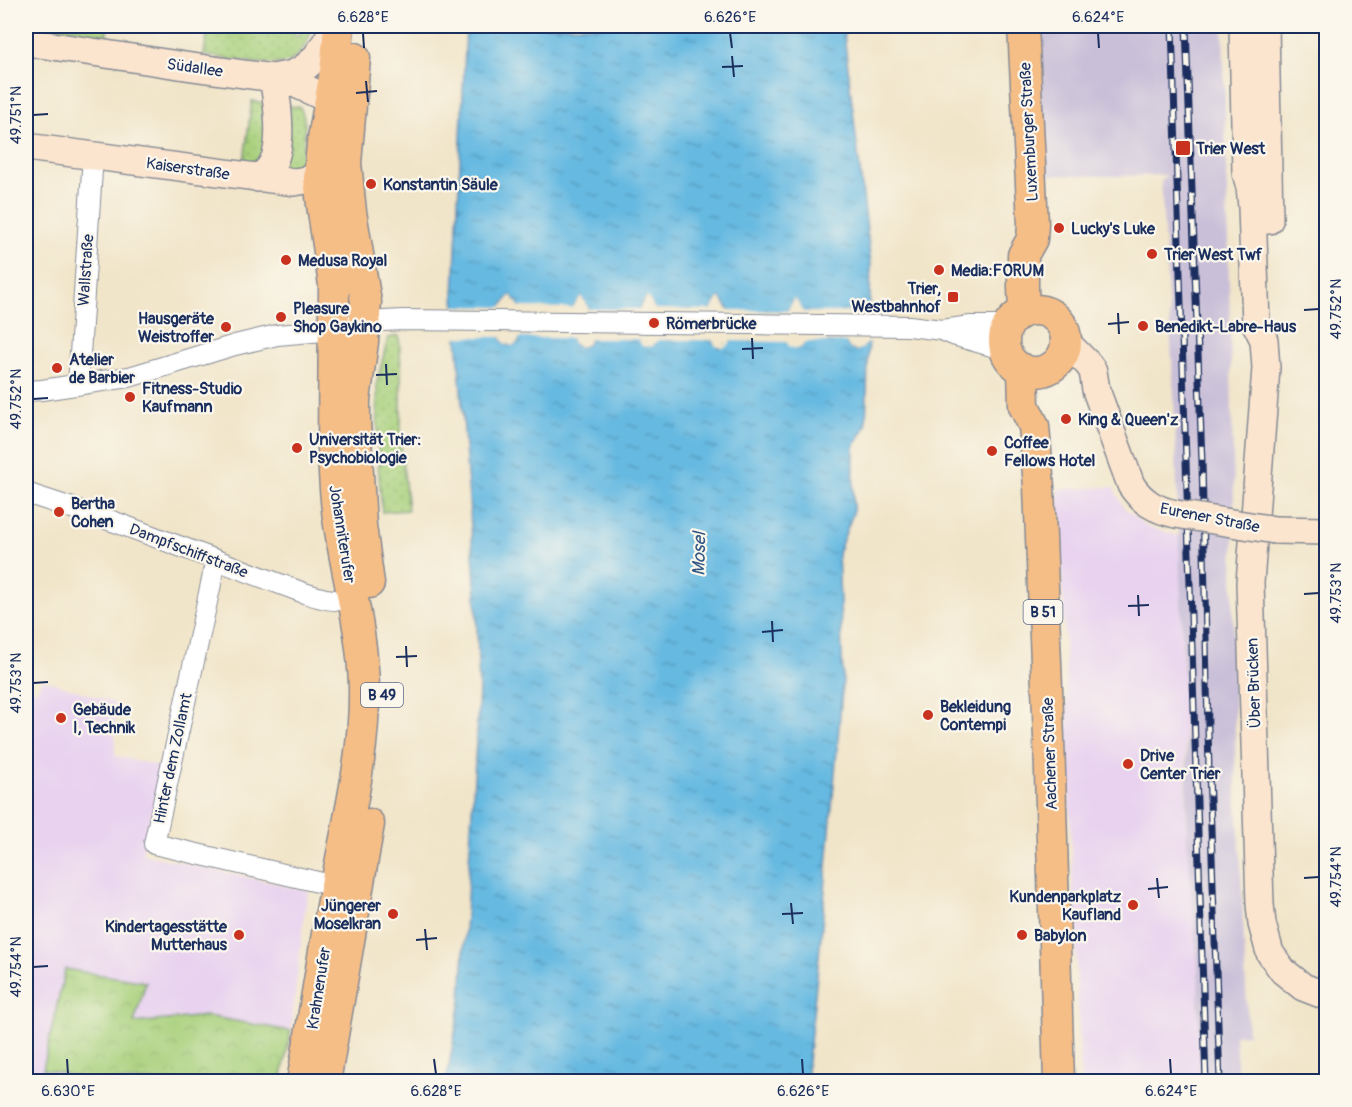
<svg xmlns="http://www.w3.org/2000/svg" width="1352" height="1107" viewBox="0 0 1352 1107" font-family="Pangolin,sans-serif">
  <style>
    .built { fill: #e8d2ef }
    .industrial { fill: #c9bfd8 }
    .grass { fill: url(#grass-dots); stroke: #62806c; stroke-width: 1.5 }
    .park { fill: url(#park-crowns); stroke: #62806c; stroke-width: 1.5 }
    .water { fill: url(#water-ripples); stroke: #4074a0; stroke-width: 1.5; fill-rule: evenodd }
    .pier { fill: #f1e5c9; fill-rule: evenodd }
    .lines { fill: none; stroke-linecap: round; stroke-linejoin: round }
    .street-casing { stroke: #868a94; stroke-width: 22 }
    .secondary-casing { stroke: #868a94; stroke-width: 30 }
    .primary-casing { stroke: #868a94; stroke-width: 33 }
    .street { stroke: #fff; stroke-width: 20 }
    .secondary { stroke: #fbe5cf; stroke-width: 27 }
    .primary { stroke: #f6be87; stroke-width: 30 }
    .rail-casing { stroke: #1b2f5e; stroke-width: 7 }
    .rail { stroke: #fbf7ec; stroke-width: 4.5; stroke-dasharray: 14; stroke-linecap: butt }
    .secondary-bridge-casing { stroke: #868a94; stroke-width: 30; stroke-linecap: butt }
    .secondary-bridge { stroke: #fbe5cf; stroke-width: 27 }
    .ticks { fill: none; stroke: #1b2f5e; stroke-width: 2 }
    .poi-dot { fill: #c8321e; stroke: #fbf7ec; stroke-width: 2 }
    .labels { text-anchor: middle; stroke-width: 4.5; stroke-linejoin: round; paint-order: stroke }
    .shield { fill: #fbf7ec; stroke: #5e6b89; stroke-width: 1.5 }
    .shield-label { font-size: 15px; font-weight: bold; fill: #1b2f5e }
    .street-label { font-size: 16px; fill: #1b2f5e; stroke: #fbf7ec }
    .poi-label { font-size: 16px; font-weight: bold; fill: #1b2f5e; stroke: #fbf7ec; text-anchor: start }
    .water-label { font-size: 18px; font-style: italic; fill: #325885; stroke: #fbf7ec }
    .neatline { fill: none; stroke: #1b2f5e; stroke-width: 2 }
    .ticks-label { font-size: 15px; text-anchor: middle; fill: #1b2f5e }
  </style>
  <defs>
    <pattern id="grass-dots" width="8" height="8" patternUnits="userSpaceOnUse" patternTransform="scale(1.5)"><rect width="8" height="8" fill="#a8d07b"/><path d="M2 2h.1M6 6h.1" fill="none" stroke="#90b36d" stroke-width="1.8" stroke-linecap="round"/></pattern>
    <pattern id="park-crowns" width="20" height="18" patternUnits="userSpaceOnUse" patternTransform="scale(1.5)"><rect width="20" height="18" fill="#a8d07b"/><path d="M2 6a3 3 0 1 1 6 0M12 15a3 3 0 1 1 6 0" fill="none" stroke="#90b36d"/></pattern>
    <pattern id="water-ripples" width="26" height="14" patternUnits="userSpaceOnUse" patternTransform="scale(1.5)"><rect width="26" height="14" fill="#66b9e1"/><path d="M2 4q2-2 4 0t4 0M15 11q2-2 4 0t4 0" fill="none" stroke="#5397ba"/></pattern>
  </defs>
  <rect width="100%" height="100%" fill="#fbf7ec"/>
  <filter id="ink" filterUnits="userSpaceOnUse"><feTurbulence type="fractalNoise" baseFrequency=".0167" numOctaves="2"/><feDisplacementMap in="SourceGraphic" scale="12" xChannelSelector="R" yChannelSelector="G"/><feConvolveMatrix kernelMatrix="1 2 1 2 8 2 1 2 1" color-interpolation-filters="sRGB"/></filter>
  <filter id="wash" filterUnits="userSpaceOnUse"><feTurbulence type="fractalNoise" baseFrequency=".008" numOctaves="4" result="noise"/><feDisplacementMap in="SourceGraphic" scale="24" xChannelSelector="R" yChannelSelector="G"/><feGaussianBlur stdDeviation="1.35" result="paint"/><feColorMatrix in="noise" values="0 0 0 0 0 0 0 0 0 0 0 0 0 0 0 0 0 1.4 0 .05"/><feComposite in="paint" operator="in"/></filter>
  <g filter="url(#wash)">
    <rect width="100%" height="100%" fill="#f1e5c9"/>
    <!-- built -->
    <path class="built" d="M 1113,487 L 1123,507 L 1147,527 L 1179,536 L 1187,837 L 1198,970 L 1199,1081 L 1081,1081 L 1071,839 L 1062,559 L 1058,489 Z
      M 42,679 L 115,703 L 115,756 L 162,767 L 142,854 L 309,891 L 304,916 L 291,1031 L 281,1081 L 26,1082 L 26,688 L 37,691 Z"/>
    <!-- industrial -->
    <path class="industrial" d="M 1036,26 L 1223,26 L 1234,497 L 1233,608 L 1236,792 L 1240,848 L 1248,1034 L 1235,1035 L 1238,1081 L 1199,1081 L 1198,970 L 1187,837 L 1186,757 L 1174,394 L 1161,181 L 1167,175 L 1118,176 L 1052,175 L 1041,173 Z"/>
    <!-- grass -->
    <path class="grass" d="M 52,26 L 108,26 L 106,40 L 55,33 Z
      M 210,26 L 251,26 L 251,29 L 260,29 L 261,32 L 263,35 L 268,34 L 270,30 L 292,31 L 297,36 L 307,28 L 305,26 L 312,26 C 310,39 302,54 290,61 C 275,69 222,57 204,55 L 206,40 Z
      M 252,101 L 273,105 L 264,165 L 244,161 Z
      M 283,106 L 300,107 C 309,123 303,146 301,164 L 298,169 L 282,169 Z
      M 399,336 L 401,368 L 401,446 L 408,510 L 382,512 L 378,463 L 381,463 L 383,460 L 381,457 L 378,457 L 377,382 L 388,338 Z"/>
    <!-- park -->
    <path class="park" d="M 65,969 L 146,982 L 134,1023 L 207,1016 L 291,1031 L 281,1081 L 75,1081 L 76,1076 L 43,1069 Z"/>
    <!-- water -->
    <path class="water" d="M 466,26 L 843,26 L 871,264 L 866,426 L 854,446 L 853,513 L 838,553 L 843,679 L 821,936 L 806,1081 L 446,1082 L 461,1001 L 479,691 L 476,595 L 454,295 ZM 511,295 L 520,307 L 519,341 C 513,348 504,347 501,337 L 503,305 ZM 581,297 L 589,309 L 589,341 L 586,345 L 579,347 L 575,345 L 571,338 L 573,307 ZM 646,297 L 654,308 L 655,344 L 648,347 L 638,339 L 639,308 ZM 720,297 L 728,308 L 731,341 L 720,348 L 712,340 L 711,310 ZM 795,299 L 803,312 L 803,346 L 797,349 L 786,342 L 787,311 ZM 857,303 L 863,313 L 865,346 L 857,351 L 850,349 L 846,342 L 849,311 Z"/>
    <!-- pier -->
    <path class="pier" d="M 511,295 L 520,307 L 572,308 L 581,296 L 589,309 L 639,309 L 647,296 L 655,309 L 711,310 L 720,297 L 728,310 L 787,311 L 795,298 L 804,312 L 849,312 L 857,303 L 864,313 L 872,313 L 871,343 L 867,343 L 863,348 L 857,351 L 850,349 L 846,342 L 805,342 L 802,347 L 797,349 L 790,347 L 786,342 L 731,341 L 728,346 L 722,348 L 716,346 L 712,340 L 658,340 L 653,346 L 648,347 L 642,346 L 638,339 L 590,339 L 586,345 L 579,347 L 573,343 L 571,338 L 520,338 L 517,343 L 512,346 L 504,343 L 501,337 L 454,337 L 452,306 L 502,307 ZM 511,300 L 517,308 L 517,337 L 514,342 L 512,343 L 506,341 L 504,337 L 505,308 ZM 581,301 L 586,309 L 586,340 L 584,343 L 580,344 L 576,342 L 574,338 L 575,309 ZM 647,302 L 651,309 L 654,340 L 650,344 L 644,343 L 641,339 L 642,309 ZM 720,302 L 725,309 L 728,340 L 726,344 L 722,345 L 718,344 L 715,340 L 714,311 ZM 795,304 L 801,312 L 802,341 L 801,344 L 796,346 L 791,344 L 789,341 L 790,312 ZM 857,308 L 861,313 L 863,342 L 857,348 L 852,346 L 849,342 L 852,312 Z"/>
  </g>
  <g filter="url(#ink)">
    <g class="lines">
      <defs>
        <path id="street" d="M 944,331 L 956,336 L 1005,350
          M 78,385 L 93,155
          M 26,391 L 42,390 L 129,377 L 235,345 L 277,335 L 335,330 L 364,322 L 403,320 L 909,326 L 942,330 L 971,326 L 1007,326
          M 26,493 L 115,522 L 304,593 C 324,599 333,602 353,599
          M 216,561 L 154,844 L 335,886"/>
        <path id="secondary" d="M 1243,26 L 1246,173 L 1250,187 L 1252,207 L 1256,324 L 1264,340 L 1266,368 L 1250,583 L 1260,904 L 1262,924 L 1270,953 L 1283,971 L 1303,987 L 1326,996
          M 1265,26 L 1269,220
          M 26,42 L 192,67 L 273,78 L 292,82 L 330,100 L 343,116
          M 273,78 C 279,76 286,76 292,74 C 314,67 325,44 335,26
          M 26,147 L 294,182 L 319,178 L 337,168
          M 258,178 C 264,174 269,170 272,164 C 284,145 277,99 273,78
          M 1066,342 L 1088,364 L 1093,371 L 1096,390 L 1131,485 C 1142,502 1156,510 1176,514
          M 1275,530 L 1326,531"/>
        <path id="primary" d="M 1023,26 L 1033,224 L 1032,239 L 1023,255 L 1023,287 L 1024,312
          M 355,58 L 346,163 L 351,212 L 366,302 L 363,342 L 355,400 L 355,421 L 361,526 L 369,583
          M1004 341a31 31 0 1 1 62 0a31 31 0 1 1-62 0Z
          M 1023,369 L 1024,406 L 1034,426 L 1039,487 L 1049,738 L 1059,1082
          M 302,1082 C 314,1016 323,950 336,885 C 348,819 365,755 364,688 C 363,630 346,574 338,518 C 335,497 334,475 333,454 L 334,285 L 322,205 L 319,178 L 322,144 L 335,72 L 339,26
          M 325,1082 L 369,824"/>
      </defs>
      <!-- street casing -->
      <use href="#street" class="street-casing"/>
      <!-- secondary casing -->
      <use href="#secondary" class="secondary-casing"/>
      <!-- primary casing -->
      <use href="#primary" class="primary-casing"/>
      <!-- street -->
      <use href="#street" class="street"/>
      <!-- secondary -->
      <use href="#secondary" class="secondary"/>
      <!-- primary -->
      <use href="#primary" class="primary"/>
      <defs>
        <path id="rail" d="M 1172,26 L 1206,1082
          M 1186,26 L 1202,462 L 1209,772 L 1220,1082"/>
      </defs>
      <!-- rail casing -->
      <use href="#rail" class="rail-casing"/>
      <!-- rail -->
      <use href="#rail" class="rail"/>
      <defs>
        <path id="secondary-bridge" d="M 1176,514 L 1275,530"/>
      </defs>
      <!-- secondary-bridge casing -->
      <use href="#secondary-bridge" class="secondary-bridge-casing"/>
      <!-- secondary-bridge -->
      <use href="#secondary-bridge" class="secondary-bridge"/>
    </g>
  </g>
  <!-- ticks -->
  <path class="ticks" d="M 363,33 L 364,48M 730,33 L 732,48M 1098,33 L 1099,48M 732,56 L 734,77M 722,67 L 743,66M 366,81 L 368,102M 356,93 L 377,91M 33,115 L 48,114M 1304,310 L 1319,309M 1118,313 L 1119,334M 1108,324 L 1129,322M 752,338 L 753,359M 742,349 L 763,348M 386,364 L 387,385M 376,375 L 397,374M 33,399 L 48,398M 1304,594 L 1319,593M 1138,595 L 1139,616M 1128,606 L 1149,605M 772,621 L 773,642M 762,632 L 783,630M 406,646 L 407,667M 396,657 L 417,656M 33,683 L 48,682M 1157,878 L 1159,898M 1304,878 L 1319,877M 1148,889 L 1168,887M 791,903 L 793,924M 782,914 L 803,913M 425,929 L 427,950M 416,940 L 437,938M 33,967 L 48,966M 67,1059 L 68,1074M 434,1059 L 436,1074M 802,1059 L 803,1074M 1170,1059 L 1171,1074"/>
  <!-- markers -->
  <g class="poi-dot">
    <rect x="1175" y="140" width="16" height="16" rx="3"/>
    <circle cx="371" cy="184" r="6"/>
    <circle cx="1059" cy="228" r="6"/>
    <circle cx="1152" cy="254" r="6"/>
    <circle cx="286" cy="260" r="6"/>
    <circle cx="939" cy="270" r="6"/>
    <rect x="947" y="291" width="12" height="12" rx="3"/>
    <circle cx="281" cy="317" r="6"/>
    <circle cx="654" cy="323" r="6"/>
    <circle cx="1143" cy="326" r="6"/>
    <circle cx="226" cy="327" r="6"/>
    <circle cx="57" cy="368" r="6"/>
    <circle cx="130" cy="397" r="6"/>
    <circle cx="1066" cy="419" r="6"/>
    <circle cx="297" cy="448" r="6"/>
    <circle cx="992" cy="451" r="6"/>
    <circle cx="59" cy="512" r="6"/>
    <circle cx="928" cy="715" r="6"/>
    <circle cx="61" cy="718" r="6"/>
    <circle cx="1128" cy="764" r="6"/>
    <circle cx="1133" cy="905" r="6"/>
    <circle cx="393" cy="914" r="6"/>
    <circle cx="239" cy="935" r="6"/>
    <circle cx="1022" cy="935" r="6"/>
  </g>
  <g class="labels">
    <!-- shield labels -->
    <g class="shield">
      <rect x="1023.5" y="600" width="39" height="24" rx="4.5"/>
      <rect x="361" y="683" width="42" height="24" rx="4.5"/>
    </g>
    <g class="shield-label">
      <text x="1043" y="617">B 51</text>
      <text x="382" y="700">B 49</text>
    </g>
    <!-- street labels -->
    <g class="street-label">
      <text transform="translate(195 67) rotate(8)" y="6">Südallee</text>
      <text transform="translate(1028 132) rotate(-93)" y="6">Luxemburger Straße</text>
      <text transform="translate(188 168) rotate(8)" y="6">Kaiserstraße</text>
      <text transform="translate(85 270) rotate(-86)" y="6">Wallstraße</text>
      <text transform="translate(1210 517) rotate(11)" y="6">Eurener Straße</text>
      <text transform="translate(343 534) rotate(81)" y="6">Johanniterufer</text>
      <text transform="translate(189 550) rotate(21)" y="6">Dampfschiffstraße</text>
      <text transform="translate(1253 683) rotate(-92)" y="6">Über Brücken</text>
      <text transform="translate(1049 754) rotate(-92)" y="6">Aachener Straße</text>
      <text transform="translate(172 758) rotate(-78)" y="6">Hinter dem Zollamt</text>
      <text transform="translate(318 988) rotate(-81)" y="6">Krahnenufer</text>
    </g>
    <!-- poi labels -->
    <g class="poi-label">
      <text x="1196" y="154">Trier West</text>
      <text x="383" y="190">Konstantin Säule</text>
      <text x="1071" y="234">Lucky's Luke</text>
      <text x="1164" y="260">Trier West Twf</text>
      <text x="298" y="266">Medusa Royal</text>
      <text x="951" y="276">Media:FORUM</text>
      <text x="941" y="294" text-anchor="end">Trier,<tspan x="941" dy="18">Westbahnhof</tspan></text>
      <text x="293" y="314">Pleasure<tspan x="293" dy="18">Shop Gaykino</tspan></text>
      <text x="214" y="324" text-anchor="end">Hausgeräte<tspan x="214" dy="18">Weistroffer</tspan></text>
      <text x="666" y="329">Römerbrücke</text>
      <text x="1155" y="332">Benedikt-Labre-Haus</text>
      <text x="69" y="365">Atelier<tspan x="69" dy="18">de Barbier</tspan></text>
      <text x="142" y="394">Fitness-Studio<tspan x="142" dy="18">Kaufmann</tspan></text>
      <text x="1078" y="425">King &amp; Queen'z</text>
      <text x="309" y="445">Universität Trier:<tspan x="309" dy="18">Psychobiologie</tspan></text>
      <text x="1004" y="448">Coffee<tspan x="1004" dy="18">Fellows Hotel</tspan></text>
      <text x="71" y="509">Bertha<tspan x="71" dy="18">Cohen</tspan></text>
      <text x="940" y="712">Bekleidung<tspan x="940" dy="18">Contempi</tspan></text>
      <text x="73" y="715">Gebäude<tspan x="73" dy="18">I, Technik</tspan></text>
      <text x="1140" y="761">Drive<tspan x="1140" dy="18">Center Trier</tspan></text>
      <text x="1121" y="902" text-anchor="end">Kundenparkplatz<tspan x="1121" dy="18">Kaufland</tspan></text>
      <text x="381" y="911" text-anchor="end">Jüngerer<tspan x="381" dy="18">Moselkran</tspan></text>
      <text x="227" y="932" text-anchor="end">Kindertagesstätte<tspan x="227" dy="18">Mutterhaus</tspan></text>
      <text x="1034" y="941">Babylon</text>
    </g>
    <!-- water labels -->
    <g class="water-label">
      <text transform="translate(699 554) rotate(-89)" y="6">Mosel</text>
    </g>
  </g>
  <!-- margin -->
  <rect width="1352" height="1107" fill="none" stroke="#fbf7ec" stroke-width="66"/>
  <rect x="33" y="33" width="1286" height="1041" class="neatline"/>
  <g class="ticks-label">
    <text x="363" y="22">6.628°E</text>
    <text x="730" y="22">6.626°E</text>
    <text x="1098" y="22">6.624°E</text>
    <text transform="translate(16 115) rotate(-90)" y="5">49.751°N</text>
    <text transform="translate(1336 309) rotate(-90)" y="5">49.752°N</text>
    <text transform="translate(16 399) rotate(-90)" y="5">49.752°N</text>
    <text transform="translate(1336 593) rotate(-90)" y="5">49.753°N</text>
    <text transform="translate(16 683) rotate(-90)" y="5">49.753°N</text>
    <text transform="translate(1336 877) rotate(-90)" y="5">49.754°N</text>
    <text transform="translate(16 967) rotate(-90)" y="5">49.754°N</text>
    <text x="68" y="1096">6.630°E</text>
    <text x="436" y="1096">6.628°E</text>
    <text x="803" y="1096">6.626°E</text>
    <text x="1171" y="1096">6.624°E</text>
  </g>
</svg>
